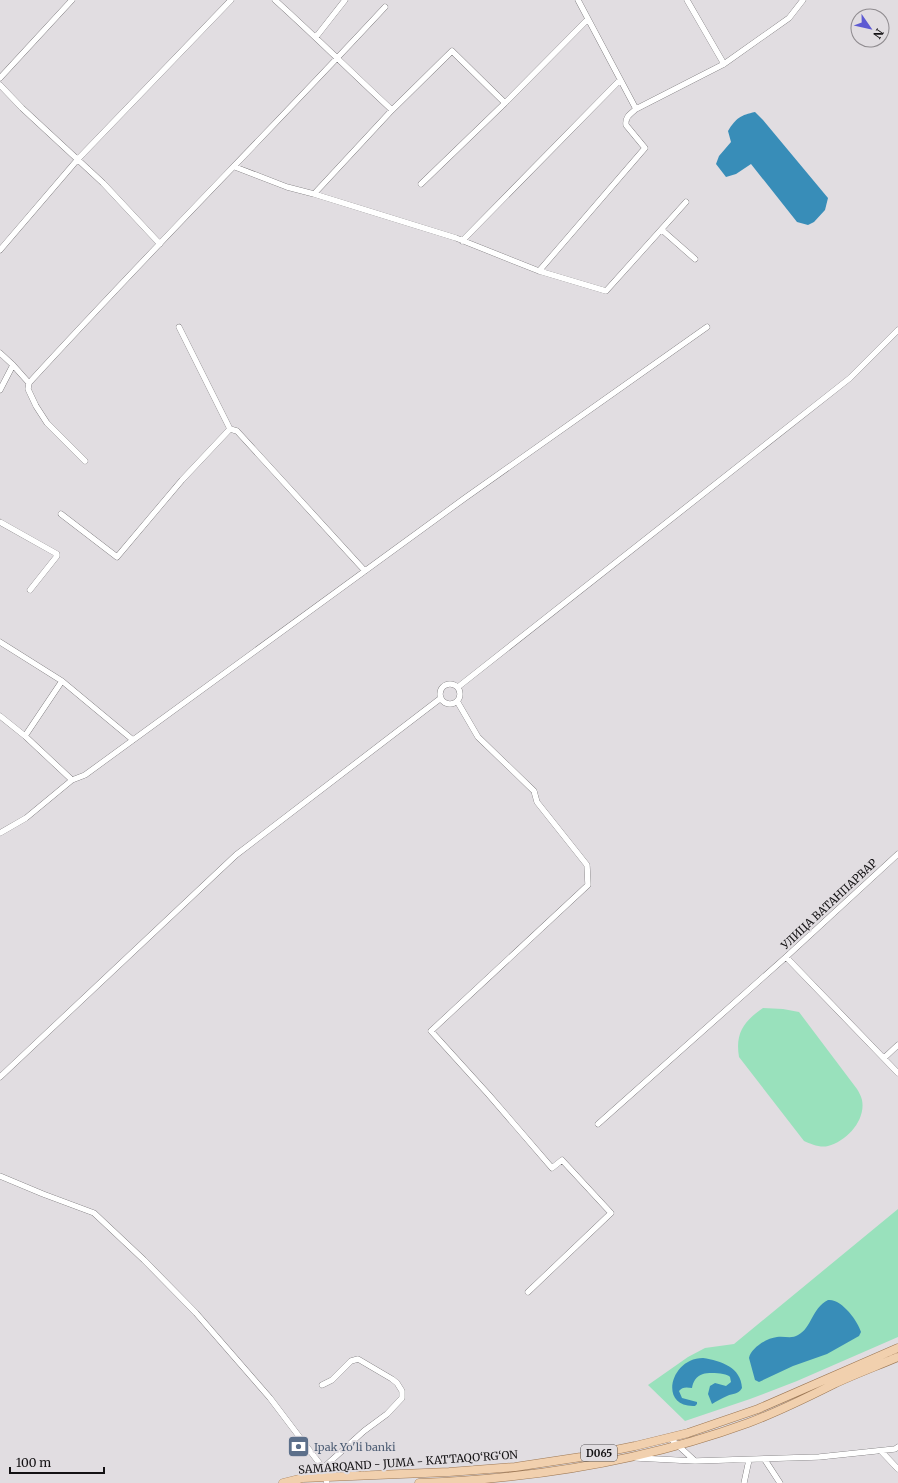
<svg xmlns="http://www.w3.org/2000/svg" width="898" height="1483" viewBox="0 0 898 1483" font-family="Merriweather,serif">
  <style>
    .green { fill: #99e1bc }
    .water { fill: #388db8 }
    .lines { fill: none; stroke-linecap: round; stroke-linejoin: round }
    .minor-casing { stroke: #5f5c5f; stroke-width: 6 }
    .primary-casing { stroke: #9d7855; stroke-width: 9 }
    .minor { stroke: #fff; stroke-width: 5.5 }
    .primary { stroke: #f1d0ae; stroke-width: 8 }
    .labels { text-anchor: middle; stroke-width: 4; stroke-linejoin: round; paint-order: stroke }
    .shield { fill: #e1dde1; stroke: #514e51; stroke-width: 1 }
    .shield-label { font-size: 10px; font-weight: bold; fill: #131113 }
    .street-label { font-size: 11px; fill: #131113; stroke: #e1dde1 }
    .service-label { font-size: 11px; fill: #4e5e75; stroke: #e1dde1; text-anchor: start }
  </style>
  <rect width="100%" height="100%" fill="#e1dde1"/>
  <!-- green -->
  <path class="green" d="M 763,1008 L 783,1009 L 799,1012 L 857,1089 C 859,1092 861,1096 862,1100 C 866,1120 847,1141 828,1146 C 820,1148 811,1144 804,1141 L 739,1057 C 735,1033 744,1021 763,1008 Z
    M 898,1209 L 898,1337 L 797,1381 L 750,1399 L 685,1421 L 648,1385 L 688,1357 L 705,1348 L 734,1344 Z"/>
  <!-- water -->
  <path class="water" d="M 755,112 L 763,120 L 828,198 L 825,210 L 814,222 L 808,225 L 797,222 L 751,164 L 736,174 L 726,177 L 716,164 L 719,156 L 731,142 L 728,131 C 736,118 741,115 755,112 Z
    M 828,1300 C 841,1298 858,1321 861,1332 L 859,1336 L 827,1354 L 793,1366 L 759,1382 L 755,1380 L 749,1358 C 751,1348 767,1338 777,1337 C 785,1336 792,1339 798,1335 C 812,1328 811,1309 828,1300 Z
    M 703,1358 C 721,1361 741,1367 742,1388 C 738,1395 733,1393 727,1396 C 722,1398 717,1401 712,1404 L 708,1394 L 710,1386 L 715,1383 L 726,1386 L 731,1382 L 730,1377 C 727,1373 709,1372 703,1374 C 696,1376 693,1382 692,1388 C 686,1387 682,1387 679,1391 L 682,1398 L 697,1402 L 697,1404 L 695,1406 C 658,1408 670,1358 703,1358 Z"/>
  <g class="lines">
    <defs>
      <path id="minor" d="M 578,0 L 636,109
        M 687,0 L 724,64
        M 316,37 L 345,0
        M 0,78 L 72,0
        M 0,85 L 22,108 L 103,183 L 160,244
        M 505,103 L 588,19
        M 392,110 L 452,51 L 505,103 L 421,184
        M 235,167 L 287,187 L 314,194 L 392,110 C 352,73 315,36 275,0
        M 314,194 L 456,238 L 539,271 L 606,291 L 686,202
        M 662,230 L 695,259
        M 462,241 L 620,80
        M 0,250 L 78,159 L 231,0
        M 539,271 L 645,148 L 626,125 C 625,117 630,114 636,109 L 724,64 L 789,18 L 803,0
        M 179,327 L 230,429 L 237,431 L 365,571
        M 0,353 L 13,365
        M 29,383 L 28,389 L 36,406 L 47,423 L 85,461
        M 0,390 L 13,365 L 29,383 C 146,255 268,133 385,7
        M 61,514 L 117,557 L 182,480 L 230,429
        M 0,522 L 57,554 L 57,556 L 30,590
        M 0,642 L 62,681 L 25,736
        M 62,681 L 133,740
        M440 694a10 10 0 1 1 20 0a10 10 0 1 1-20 0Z
        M 458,687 L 850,378 L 898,330
        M 457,701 L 478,737 L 534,791 L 537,802 L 587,865 L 588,885 L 431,1031 L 489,1095 L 552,1168 L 562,1160 L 611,1213 L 528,1292
        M 0,716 L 25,736 L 72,780 L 26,818 L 0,833
        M 72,780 L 85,775 L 465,498 L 707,327
        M 898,854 L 786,957 L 898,1073
        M 884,1058 L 898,1045
        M 0,1077 L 236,855 L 441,698
        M 598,1124 L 786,957
        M 0,1176 L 43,1194 L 94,1213 L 144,1260 L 196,1313 L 270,1398 L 323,1468 L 327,1483
        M 322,1385 L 332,1380 L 351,1361 L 358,1359 L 392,1379 L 397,1383 L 402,1391 L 402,1398 L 387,1414 L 364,1431 L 323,1468
        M 670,1438 L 695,1461 L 819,1457 L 895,1449 L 898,1447
        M 881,1451 L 898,1469
        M 636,1458 L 695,1461
        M 765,1460 L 780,1483
        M 744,1483 L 749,1460"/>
      <path id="primary" d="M 283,1483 L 303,1478 L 449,1472 L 515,1467 L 581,1457 L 635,1446 L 688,1433 L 758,1409 L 898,1348
        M 419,1483 C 529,1479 644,1461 748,1423 C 778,1412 806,1398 834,1384 C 855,1374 877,1366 898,1357"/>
    </defs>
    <!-- minor casing -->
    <use href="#minor" class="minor-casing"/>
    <!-- primary casing -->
    <use href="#primary" class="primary-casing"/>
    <!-- minor -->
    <use href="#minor" class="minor"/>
    <!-- primary -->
    <use href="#primary" class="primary"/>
  </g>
  <!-- icons -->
  <defs>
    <symbol id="bank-square" viewBox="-11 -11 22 22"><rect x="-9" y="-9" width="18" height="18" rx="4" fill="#5c6f8a" stroke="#e1dde1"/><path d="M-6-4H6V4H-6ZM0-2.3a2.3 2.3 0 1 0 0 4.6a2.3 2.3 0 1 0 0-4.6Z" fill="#fff"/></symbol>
  </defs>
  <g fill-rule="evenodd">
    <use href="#bank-square" x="286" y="1434" width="25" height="25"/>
  </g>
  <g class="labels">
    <!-- shield labels -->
    <rect class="shield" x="581" y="1445" width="36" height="16" rx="3"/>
    <g class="shield-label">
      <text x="599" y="1457">D065</text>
    </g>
    <!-- street labels -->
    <g class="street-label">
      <text transform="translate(829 904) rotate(-43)" y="4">УЛИЦА ВАТАНПАРВАР</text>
      <text transform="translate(408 1462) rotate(-4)" y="4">SAMARQAND - JUMA - KATTAQO‘RG‘ON</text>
    </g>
    <!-- service labels -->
    <g class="service-label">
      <text x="314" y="1451">Ipak Yo'li banki</text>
    </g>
  </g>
  <!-- north arrow -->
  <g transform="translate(870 28) rotate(124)"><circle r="19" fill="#e1dde1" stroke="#8f8b8f"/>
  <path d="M0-3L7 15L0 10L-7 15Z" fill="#5d5ad2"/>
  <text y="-6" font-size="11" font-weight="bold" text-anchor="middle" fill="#131113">N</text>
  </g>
  <!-- scale -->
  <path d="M10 1467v6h94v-6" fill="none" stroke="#131113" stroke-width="2"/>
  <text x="16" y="1467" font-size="12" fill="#131113" stroke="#e1dde1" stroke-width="3" paint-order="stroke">100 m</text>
</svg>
